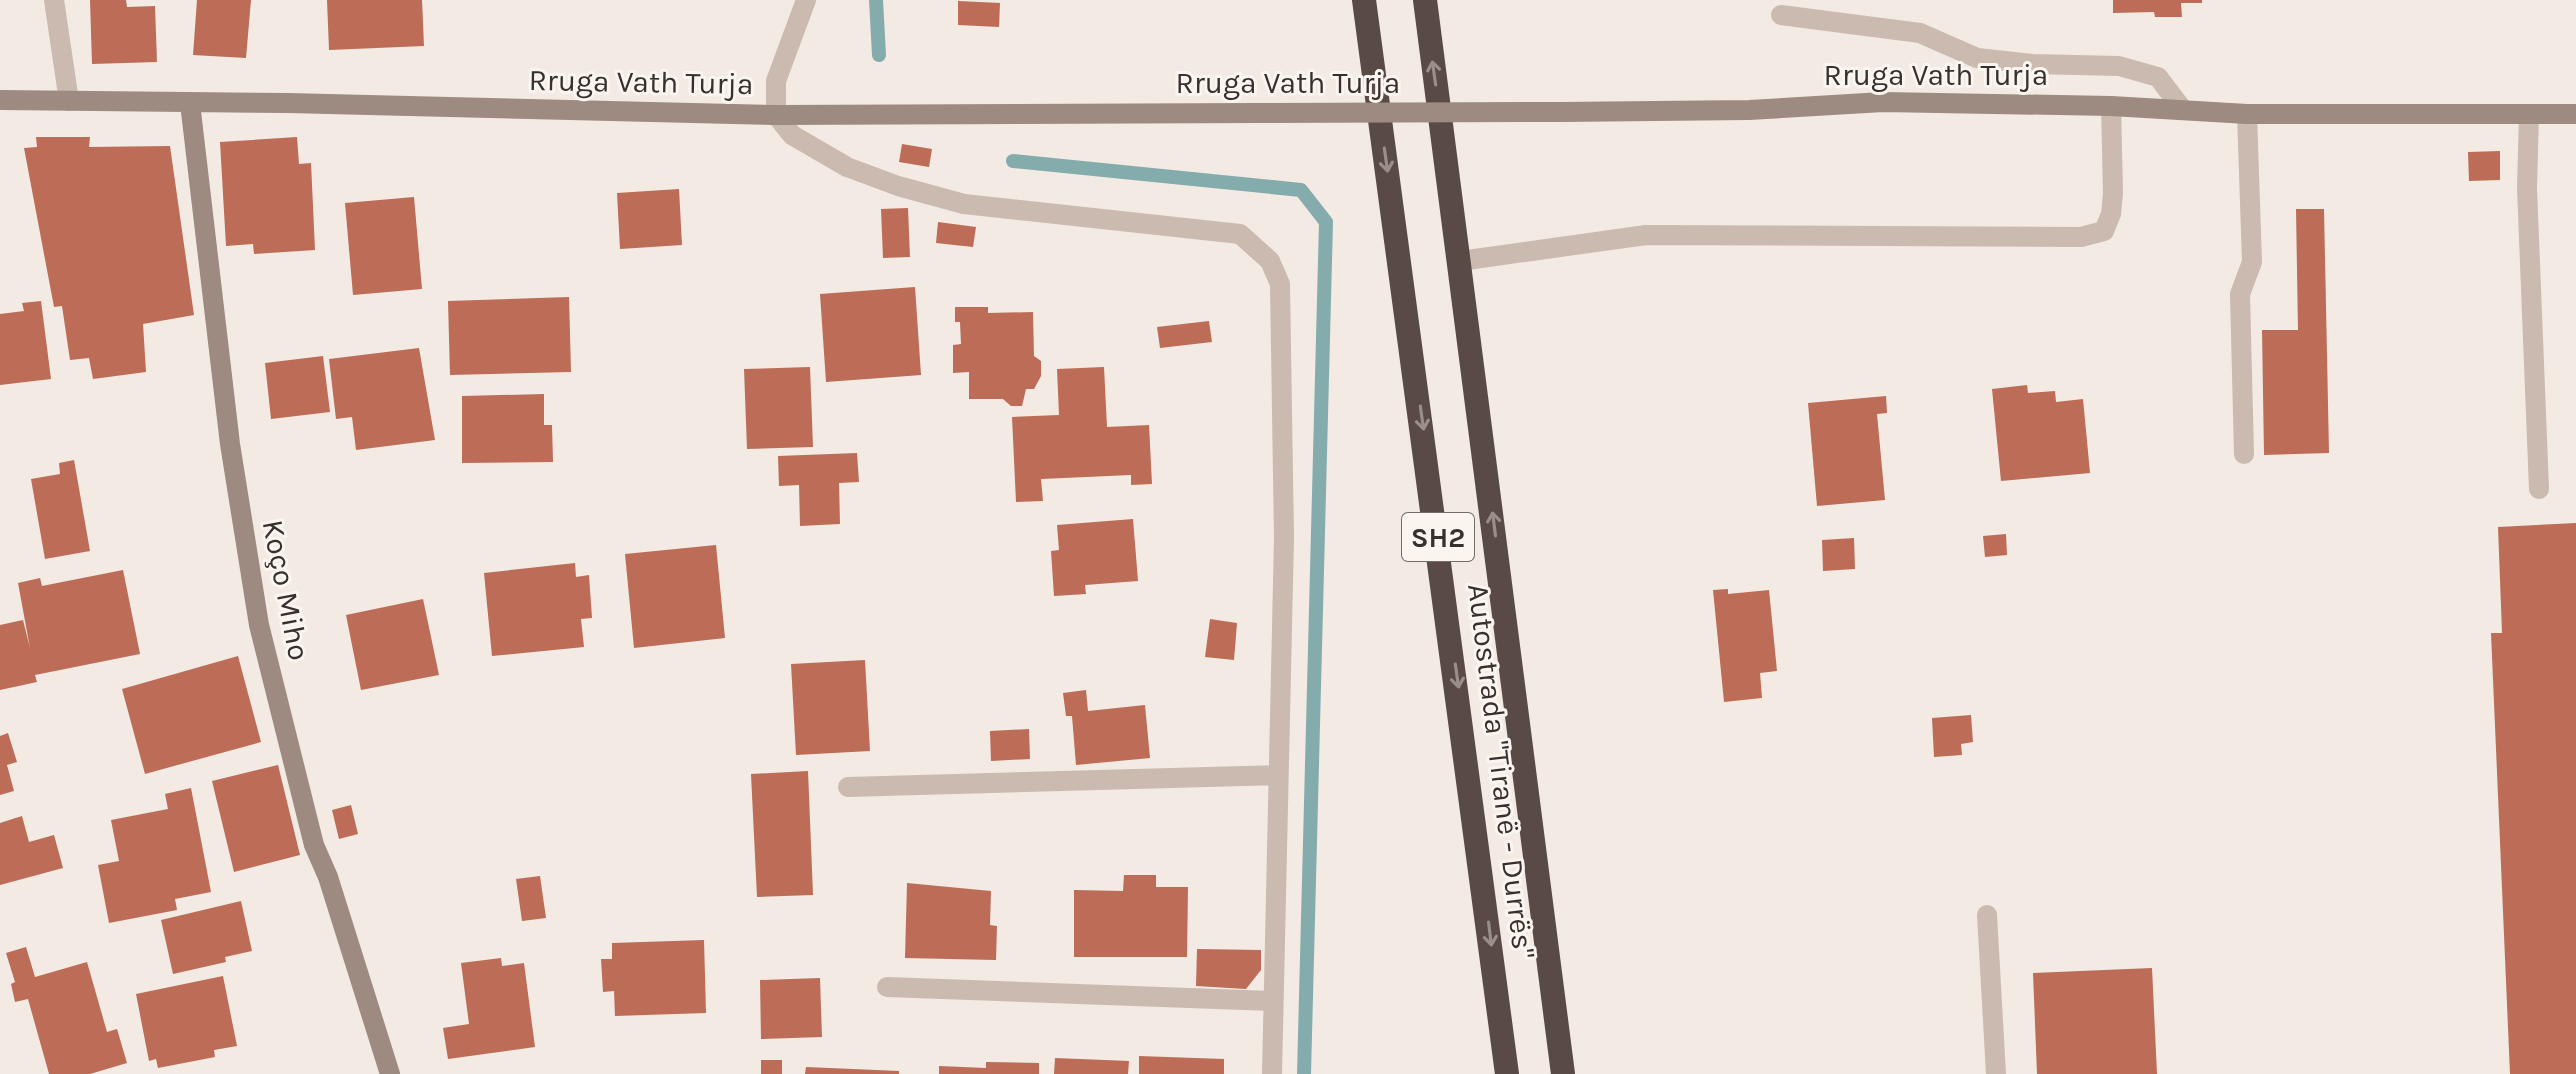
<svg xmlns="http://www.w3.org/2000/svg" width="2576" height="1074" viewBox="0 0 2576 1074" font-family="Karla,sans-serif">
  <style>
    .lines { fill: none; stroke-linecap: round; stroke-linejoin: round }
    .stream { stroke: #84acad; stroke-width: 14 }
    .building { fill: #bc6c57 }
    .lane { stroke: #cabaaf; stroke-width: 20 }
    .street { stroke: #cabaaf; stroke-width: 20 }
    .secondary { stroke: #9d8a81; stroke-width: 20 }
    .highway { stroke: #594a45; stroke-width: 24 }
    .secondary-bridge { stroke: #9d8a81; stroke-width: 20 }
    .oneway { stroke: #998e89 }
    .labels { text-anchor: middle; stroke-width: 6; stroke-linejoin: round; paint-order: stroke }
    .shield { fill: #faf5ef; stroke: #736b67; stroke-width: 2 }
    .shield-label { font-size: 28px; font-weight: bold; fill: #39302d }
    .street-label { font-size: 30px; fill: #39302d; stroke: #faf5ef }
  </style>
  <rect width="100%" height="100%" fill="#f2eae3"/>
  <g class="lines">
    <!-- stream -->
    <path class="stream" d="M 876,0 L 879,55
      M 1013,161 L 1301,190 L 1326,222 L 1304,1074"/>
  </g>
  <!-- building -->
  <path class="building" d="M 90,0 L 126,0 L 127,7 L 155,6 L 157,62 L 92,64 Z
    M 197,0 L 251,0 L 246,58 L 193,55 Z
    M 327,0 L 422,0 L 424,46 L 329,50 Z
    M 2113,0 L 2202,0 L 2202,3 L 2181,3 L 2182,17 L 2155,17 L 2154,12 L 2113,13 Z
    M 958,1 L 1000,3 L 999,27 L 958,25 Z
    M 36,137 L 90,137 L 89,147 L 170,146 L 194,315 L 143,324 L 146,372 L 93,379 L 89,358 L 70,360 L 62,306 L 54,307 L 24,148 L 37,147 Z
    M 297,137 L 299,164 L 311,163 L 315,250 L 254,254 L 253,244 L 226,246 L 220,142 Z
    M 902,144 L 932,149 L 929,167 L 899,162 Z
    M 2500,151 L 2500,180 L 2469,181 L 2468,152 Z
    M 679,189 L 682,245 L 620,249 L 617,193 Z
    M 414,197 L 422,289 L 353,295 L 345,203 Z
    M 908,208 L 910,257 L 883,258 L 881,209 Z
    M 2296,209 L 2324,209 L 2329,453 L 2264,455 L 2262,330 L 2298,330 Z
    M 938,222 L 976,227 L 973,247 L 936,243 Z
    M 915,287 L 921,375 L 826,382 L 820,294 Z
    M 569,297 L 571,372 L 450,375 L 448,301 Z
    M 41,301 L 51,379 L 0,385 L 0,314 L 24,311 L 22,303 Z
    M 955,307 L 988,307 L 988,313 L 1033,312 L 1034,356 L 1041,361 L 1041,376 L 1034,389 L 1026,389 L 1022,406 L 1011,406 L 1003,399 L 969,399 L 969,372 L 953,373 L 953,345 L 961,344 L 960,322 L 955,322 Z
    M 1209,321 L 1212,342 L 1160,348 L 1157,327 Z
    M 419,348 L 435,440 L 356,450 L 352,417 L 336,419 L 329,359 Z
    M 323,356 L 330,412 L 271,419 L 265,363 Z
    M 810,367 L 813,447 L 747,449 L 744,369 Z
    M 1104,367 L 1107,427 L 1149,425 L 1152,484 L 1131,485 L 1131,475 L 1041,479 L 1043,501 L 1016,502 L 1012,417 L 1059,415 L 1057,369 Z
    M 2027,385 L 2028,393 L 2055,391 L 2056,402 L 2083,399 L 2090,473 L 2001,481 L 1992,389 Z
    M 544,394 L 544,425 L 552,425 L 553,462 L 462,463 L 462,396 Z
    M 1886,396 L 1887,413 L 1877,414 L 1885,500 L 1817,506 L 1808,403 Z
    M 857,453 L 859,482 L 839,483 L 840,524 L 800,526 L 799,485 L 779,486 L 778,456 Z
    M 74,460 L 90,551 L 45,559 L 31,479 L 60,474 L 59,463 Z
    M 1133,519 L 1138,581 L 1085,585 L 1086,594 L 1054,596 L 1051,551 L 1059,550 L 1057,525 Z
    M 2576,523 L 2576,1074 L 2510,1074 L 2491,633 L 2502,633 L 2498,527 Z
    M 2006,534 L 2007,555 L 1985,557 L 1983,536 Z
    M 1854,538 L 1855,569 L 1823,571 L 1822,540 Z
    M 716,545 L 725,638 L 634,648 L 625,554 Z
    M 575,563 L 576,577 L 589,575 L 592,618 L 581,619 L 584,647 L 492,656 L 484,573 Z
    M 123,570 L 140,654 L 35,675 L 37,682 L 0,690 L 0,625 L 23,620 L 30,648 L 18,583 L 40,578 L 42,586 Z
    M 1728,589 L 1728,594 L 1769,590 L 1777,671 L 1760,673 L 1762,698 L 1724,702 L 1713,590 Z
    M 423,599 L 439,675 L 361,690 L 346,615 Z
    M 1210,619 L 1237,623 L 1234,660 L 1205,657 Z
    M 238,656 L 261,742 L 145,774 L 122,689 Z
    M 865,660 L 870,751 L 796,755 L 791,664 Z
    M 1086,690 L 1088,711 L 1145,705 L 1150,758 L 1076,765 L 1072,716 L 1066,716 L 1063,693 Z
    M 1971,715 L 1973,742 L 1961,744 L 1962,755 L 1934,757 L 1932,718 Z
    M 1029,729 L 1030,759 L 991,761 L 990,731 Z
    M 8,733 L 17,762 L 7,765 L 14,791 L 0,795 L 0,736 Z
    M 278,765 L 300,855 L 234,872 L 212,781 Z
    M 808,771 L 813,895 L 757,897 L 751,774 Z
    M 191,788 L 211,892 L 175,899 L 177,910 L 109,923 L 98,865 L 119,861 L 111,820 L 168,809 L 165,794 Z
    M 351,805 L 358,834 L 339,839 L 332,810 Z
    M 22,816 L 29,842 L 54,835 L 63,868 L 0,885 L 0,823 Z
    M 1124,875 L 1156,875 L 1156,887 L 1188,887 L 1187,957 L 1074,957 L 1074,890 L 1123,891 Z
    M 540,876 L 546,918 L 522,921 L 516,879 Z
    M 907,883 L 991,891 L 990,925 L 997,926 L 996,960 L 905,958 Z
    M 241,901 L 252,951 L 225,957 L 226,962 L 173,974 L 161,920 Z
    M 704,940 L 706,1013 L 615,1016 L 614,991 L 603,992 L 601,959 L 612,959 L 612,943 Z
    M 26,947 L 35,977 L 87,962 L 107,1032 L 117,1029 L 127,1063 L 90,1074 L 49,1074 L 28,999 L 15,1002 L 11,984 L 15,982 L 6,953 Z
    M 1197,949 L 1261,950 L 1261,970 L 1246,989 L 1196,986 Z
    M 501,958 L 502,966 L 524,963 L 535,1047 L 448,1059 L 443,1028 L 469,1024 L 461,963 Z
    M 2152,968 L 2157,1074 L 2037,1074 L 2033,973 Z
    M 223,976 L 237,1046 L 214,1050 L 215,1057 L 158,1068 L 156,1059 L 149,1061 L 136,994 Z
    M 820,978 L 822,1037 L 761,1039 L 760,980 Z
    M 1139,1056 L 1224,1059 L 1224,1074 L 1139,1074 Z
    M 1055,1058 L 1129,1061 L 1128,1074 L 1054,1074 Z
    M 761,1060 L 782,1060 L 782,1074 L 761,1074 Z
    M 986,1062 L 1039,1063 L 1039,1074 L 939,1074 L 939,1066 L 986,1068 Z
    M 806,1067 L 899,1071 L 899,1074 L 805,1074 Z"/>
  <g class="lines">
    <!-- lane -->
    <path class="lane" d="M 2529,115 L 2527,188 L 2539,489
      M 2244,454 L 2240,294 L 2252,262 L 2247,114
      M 1987,915 L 1996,1074"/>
    <!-- street -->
    <path class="street" d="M 54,0 L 69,101
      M 806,0 L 776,81 L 776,115 L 792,135 L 847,167 L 898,186 L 964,204 L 1240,234 L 1270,261 L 1280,284 L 1284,538 L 1272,1074
      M 1781,15 L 1920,33 L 1977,58 L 2032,64 L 2119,66 L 2158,77 L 2183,110
      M 1460,261 L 1646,235 L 2081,237 L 2104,231 L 2111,214 L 2113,193 L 2111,106
      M 848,787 L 1277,775
      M 887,987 L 1272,1001"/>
    <!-- secondary -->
    <path class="secondary" d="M 0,100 L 288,103 L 776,115 L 1254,113
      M 190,103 L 230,444 L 259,625 L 314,845 L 328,877 L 390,1074
      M 1561,112 L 1749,110 L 1883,102 L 2111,106 L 2247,114 L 2576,114"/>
    <!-- highway -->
    <path class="highway" d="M 1364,0 L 1507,1074
      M 1425,0 L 1563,1074"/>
    <!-- secondary-bridge -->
    <path class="secondary-bridge" d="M 1254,113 L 1561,112"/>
  </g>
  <!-- one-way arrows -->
  <defs><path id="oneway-shaft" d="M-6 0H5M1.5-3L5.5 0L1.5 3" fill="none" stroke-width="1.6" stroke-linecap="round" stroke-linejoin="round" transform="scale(2)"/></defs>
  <g class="oneway">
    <use href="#oneway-shaft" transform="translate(1434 73) rotate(-98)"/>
    <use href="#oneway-shaft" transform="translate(1386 160) rotate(82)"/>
    <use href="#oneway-shaft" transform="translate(1422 418) rotate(82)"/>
    <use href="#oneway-shaft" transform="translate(1494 524) rotate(-97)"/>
    <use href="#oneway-shaft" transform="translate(1457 676) rotate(82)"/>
    <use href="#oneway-shaft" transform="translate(1490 934) rotate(83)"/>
  </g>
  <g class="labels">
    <!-- shield labels -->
    <rect class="shield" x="1402" y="513" width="72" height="48" rx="6"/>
    <g class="shield-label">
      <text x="1438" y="547">SH2</text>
    </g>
    <!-- street labels -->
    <g class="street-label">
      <text x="1936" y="85">Rruga Vath Turja</text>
      <text transform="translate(641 82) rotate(1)" y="10">Rruga Vath Turja</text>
      <text x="1288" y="93">Rruga Vath Turja</text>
      <text transform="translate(286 590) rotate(79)" y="10">Koço Miho</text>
      <text transform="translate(1501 771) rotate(83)" y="10">Autostrada "Tiranë - Durrës"</text>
    </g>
  </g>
</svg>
